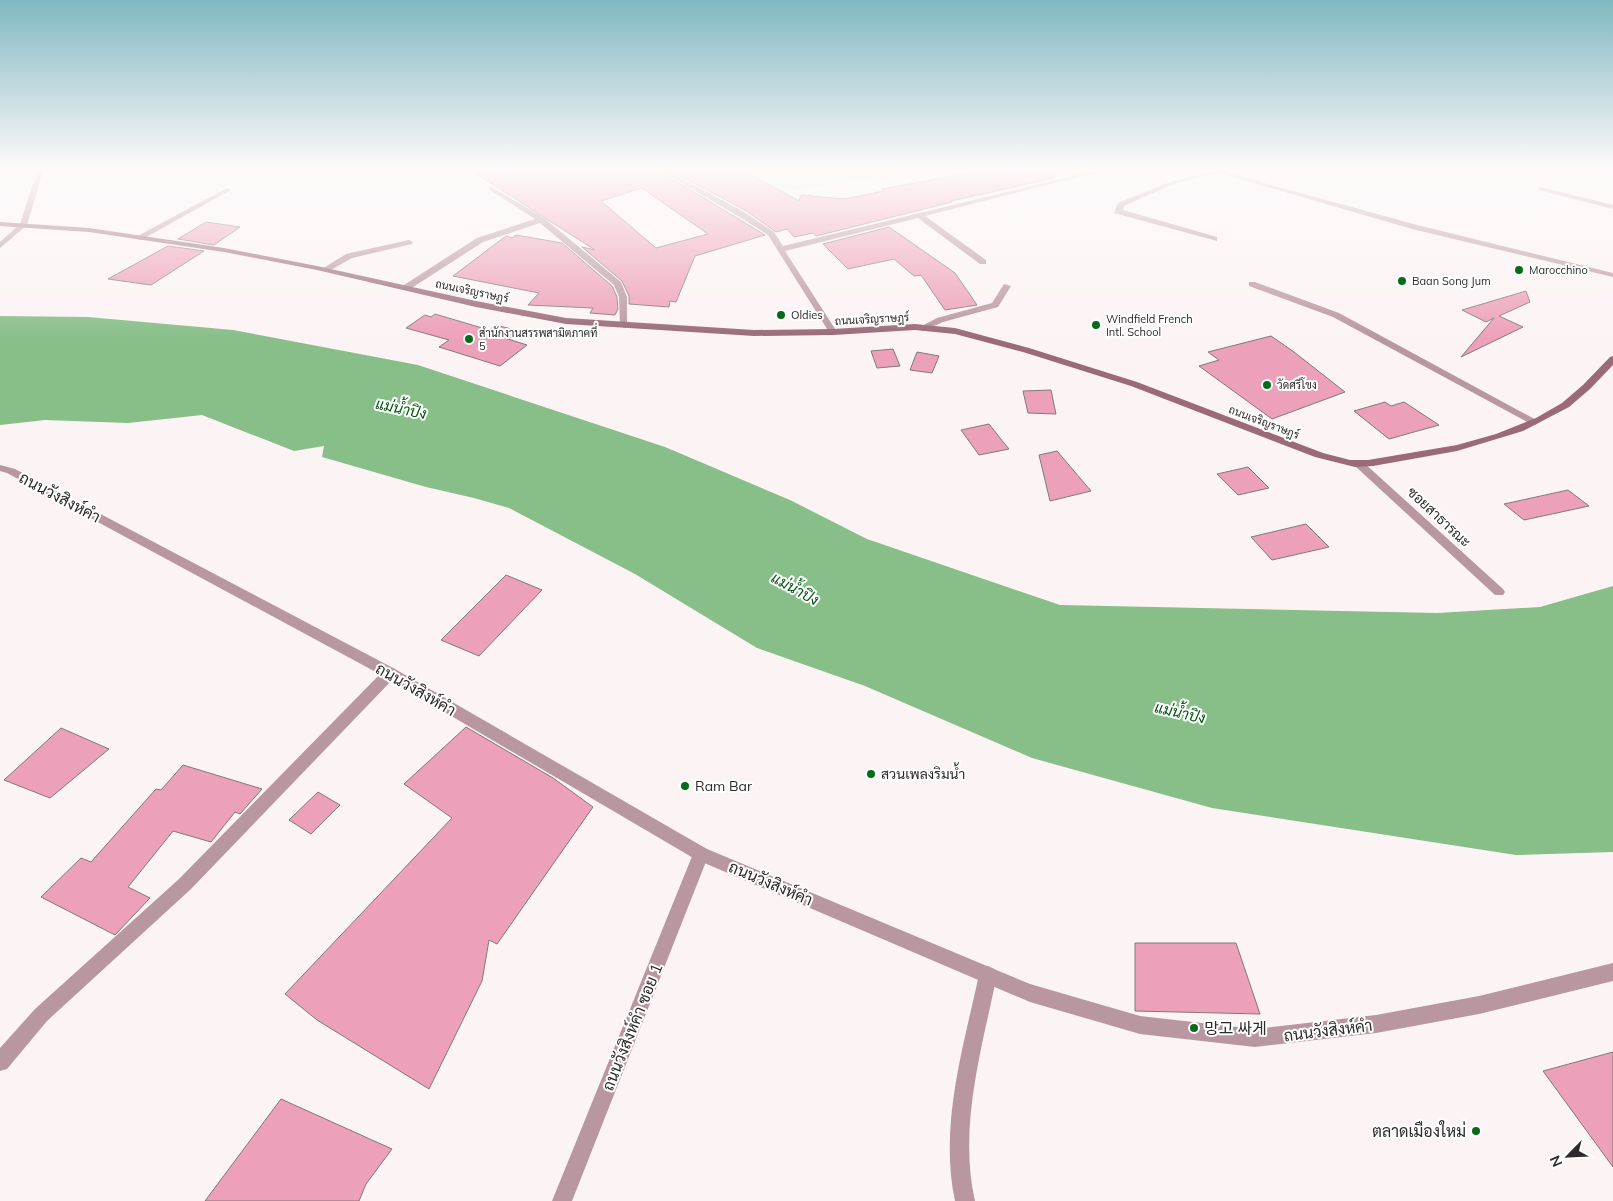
<svg xmlns="http://www.w3.org/2000/svg" width="1613" height="1201" viewBox="0 0 1613 1201" font-family="Mulish,'Noto Sans KR',Sarabun,sans-serif">
  <style>
    .green { fill: #c5f0c4 }
    .water { fill: #88be88 }
    .building { fill: #eda0b9; stroke: #81797b; fill-rule: evenodd }
    .lines { fill: none; stroke-linecap: round; stroke-linejoin: round }
    .minor { fill: #b997a1; fill-rule: evenodd }
    .tertiary { fill: #b997a1; fill-rule: evenodd }
    .secondary { fill: #9a6a79; fill-rule: evenodd }
    .poi-dot { fill: #046b18; stroke: #fff; stroke-width: 2 }
    .labels { text-anchor: middle; stroke-width: 4; stroke-linejoin: round; paint-order: stroke }
    .far-poi-label { font-size: 11px; fill: #2d2a2b; stroke: #fff; text-anchor: start }
    .far-street-label { font-size: 11px; fill: #2d2a2b; stroke: #fff }
    .street-label { font-size: 14px; fill: #2d2a2b; stroke: #fff }
    .poi-label { font-size: 14px; fill: #2d2a2b; stroke: #fff; text-anchor: start }
    .water-label { font-size: 15px; font-style: italic; fill: #00560f; stroke: #fff }
    .near-street-label { font-size: 16px; fill: #2d2a2b; stroke: #fff }
    .near-poi-label { font-size: 16px; fill: #2d2a2b; stroke: #fff; text-anchor: start }
  </style>
  <rect width="100%" height="100%" fill="#fcf3f5"/>
  <!-- green -->
  <path class="green" d="M 755,171 L 920,171 L 796,189 L 782,187 Z"/>
  <!-- water -->
  <path class="water" d="M 0,316 L 88,317 L 233,330 L 418,365 L 665,447 L 790,500 L 867,539 L 1060,605 L 1437,613 L 1540,607 L 1613,586 L 1613,852 L 1516,855 L 1212,808 L 1032,758 L 865,686 L 757,648 L 635,574 L 509,508 L 474,498 L 426,487 L 322,457 L 324,446 L 294,451 L 202,415 L 128,423 L 45,420 L 0,425 Z"/>
  <!-- building -->
  <path class="building" d="M 472,171 L 659,171 L 765,235 L 695,256 L 676,302 L 670,301 L 669,307 L 629,304 L 629,296 L 622,281 L 582,247 L 595,250 ZM 642,188 L 708,234 L 656,248 L 601,201 Z
    M 671,171 L 745,171 L 799,201 L 801,195 L 844,199 L 884,191 L 882,189 L 982,171 L 1053,171 L 1054,178 L 951,201 L 952,202 L 816,236 L 813,233 L 794,237 L 787,229 L 776,232 L 745,210 Z
    M 206,222 L 240,227 L 214,245 L 178,239 Z
    M 889,227 L 955,273 L 977,305 L 945,310 L 921,275 L 914,276 L 894,259 L 848,269 L 823,244 Z
    M 516,235 L 562,243 L 612,286 L 617,297 L 618,309 L 615,315 L 590,313 L 593,308 L 528,305 L 539,293 L 453,276 L 506,236 L 512,238 Z
    M 168,246 L 204,251 L 151,285 L 108,279 Z
    M 1526,291 L 1530,302 L 1499,316 L 1523,327 L 1461,357 L 1494,318 L 1486,322 L 1462,310 Z
    M 435,314 L 489,330 L 496,325 L 519,331 L 508,339 L 527,345 L 500,366 L 439,347 L 449,340 L 406,328 L 425,315 L 431,317 Z
    M 1271,336 L 1294,352 L 1345,392 L 1272,419 L 1199,366 L 1219,360 L 1208,352 Z
    M 893,349 L 900,366 L 877,368 L 871,351 Z
    M 917,352 L 939,356 L 932,373 L 910,370 Z
    M 1051,390 L 1056,414 L 1028,413 L 1023,391 Z
    M 1385,402 L 1391,406 L 1404,402 L 1439,425 L 1389,439 L 1354,411 Z
    M 989,424 L 1000,438 L 1009,449 L 979,455 L 961,430 Z
    M 1057,451 L 1091,491 L 1050,501 L 1039,455 Z
    M 1248,467 L 1269,488 L 1238,495 L 1217,474 Z
    M 1568,490 L 1589,506 L 1524,520 L 1504,504 Z
    M 1306,524 L 1329,547 L 1272,560 L 1251,537 Z
    M 506,575 L 542,590 L 479,656 L 441,640 Z
    M 466,727 L 553,778 L 593,807 L 497,944 L 489,940 L 482,981 L 429,1089 L 317,1020 L 285,994 L 452,818 L 404,784 Z
    M 61,728 L 109,749 L 50,798 L 4,780 Z
    M 183,765 L 262,789 L 240,814 L 235,812 L 211,842 L 173,831 L 128,887 L 150,898 L 115,935 L 41,897 L 81,858 L 91,862 L 156,789 L 161,790 Z
    M 318,792 L 340,805 L 311,834 L 289,820 Z
    M 1135,943 L 1236,943 L 1260,1014 L 1135,1011 Z
    M 1613,1052 L 1613,1167 L 1543,1071 Z
    M 281,1099 L 392,1149 L 366,1184 L 359,1201 L 205,1201 Z"/>
  <g class="lines">
    <!-- minor -->
    <path class="minor" d="M 661,171 L 668,171 L 744,212 L 774,232 L 783,246 L 1093,171 L 1102,171 L 925,216 L 986,260 L 986,264 L 980,264 L 918,218 L 785,251 L 837,332 L 833,335 L 829,332 L 768,235 L 738,216 Z
      M 1213,171 L 1222,171 L 1171,185 L 1124,206 L 1123,210 L 1217,237 L 1217,241 L 1114,213 L 1118,203 L 1167,183 Z
      M 492,187 L 544,218 L 621,282 L 627,297 L 627,327 L 624,328 L 620,325 L 619,297 L 614,285 L 540,223 L 483,242 L 410,289 L 404,289 L 404,285 L 477,238 L 535,219 L 490,190 L 488,189 Z
      M 1540,187 L 1613,205 L 1613,209 L 1538,190 L 1538,188 Z
      M 227,188 L 231,190 L 229,191 L 141,240 L 134,238 Z
      M 409,240 L 413,242 L 412,244 L 352,258 L 329,271 L 322,269 L 346,254 Z
      M 1249,282 L 1255,282 L 1339,313 L 1540,422 L 1535,425 L 1531,424 L 1333,317 L 1249,286 Z
      M 1004,284 L 1011,286 L 998,307 L 943,322 L 925,330 L 922,331 L 918,328 L 937,318 L 992,303 Z
      M 1359,461 L 1363,462 L 1503,589 L 1505,592 L 1503,595 L 1495,595 L 1355,466 L 1354,464 Z
      M 390,668 L 395,669 L 397,673 L 395,677 L 191,889 L 47,1021 L 7,1069 L 0,1071 L 0,1048 L 35,1009 L 179,879 L 385,669 Z
      M 701,847 L 707,849 L 709,854 L 572,1201 L 552,1201 L 693,854 L 695,849 Z
      M 988,966 L 994,969 L 997,975 C 982,1048 958,1127 975,1201 L 955,1201 C 939,1127 963,1048 979,975 L 982,969 Z"/>
    <!-- tertiary -->
    <path class="tertiary" d="M 37,171 L 43,171 L 27,225 L 0,248 L 0,242 L 20,224 Z
      M 1212,171 L 1221,171 L 1417,225 L 1613,273 L 1613,277 L 1412,229 Z
      M 0,465 L 15,469 L 395,669 L 707,849 L 1030,984 L 1140,1016 L 1255,1029 L 1376,1015 L 1479,996 L 1613,963 L 1613,981 L 1479,1014 L 1376,1033 L 1255,1047 L 1140,1034 L 1030,1002 L 695,859 L 385,677 L 7,473 L 0,471 Z"/>
    <!-- secondary -->
    <path class="secondary" d="M 0,222 L 89,228 L 224,248 L 317,266 L 476,301 L 566,318 L 754,330 L 833,329 L 915,324 L 955,328 L 1029,348 L 1137,382 L 1323,453 L 1350,460 L 1368,460 L 1457,445 L 1496,434 L 1536,418 L 1562,403 L 1583,385 L 1610,357 L 1613,356 L 1613,365 L 1590,389 L 1569,407 L 1523,431 L 1457,451 L 1373,466 L 1355,467 L 1315,457 L 1131,386 L 1023,352 L 955,334 L 915,330 L 833,335 L 754,336 L 566,324 L 476,307 L 317,270 L 224,252 L 89,232 L 0,226 Z"/>
  </g>
  <!-- sky -->
  <linearGradient id="sky" x2="0" y2="1"><stop stop-color="#81b8c2"/><stop offset="0.5" stop-color="#fefafa"/><stop offset="1" stop-color="#fefafa" stop-opacity="0"/></linearGradient>
  <rect width="1613" height="339" fill="url(#sky)"/>
  <!-- markers -->
  <g class="poi-dot">
    <circle cx="1519" cy="270" r="5"/>
    <circle cx="1402" cy="281" r="5"/>
    <circle cx="781" cy="315" r="5"/>
    <circle cx="1096" cy="325" r="5"/>
    <circle cx="469" cy="339" r="5"/>
    <circle cx="1267" cy="385" r="5"/>
    <circle cx="871" cy="774" r="5"/>
    <circle cx="685" cy="786" r="5"/>
    <circle cx="1194" cy="1028" r="5"/>
    <circle cx="1476" cy="1131" r="5"/>
  </g>
  <g class="labels">
    <!-- far-poi labels -->
    <g class="far-poi-label">
      <text x="1529" y="274">Marocchino</text>
      <text x="1412" y="285">Baan Song Jum</text>
      <text x="791" y="319">Oldies</text>
      <text x="1106" y="323">Windfield French<tspan x="1106" dy="13">Intl. School</tspan></text>
      <text x="479" y="337">สำนักงานสรรพสามิตภาคที่<tspan x="479" dy="13">5</tspan></text>
      <text x="1277" y="389">วัดศรีโขง</text>
    </g>
    <!-- far-street labels -->
    <g class="far-street-label">
      <text transform="translate(472 291) rotate(12)" y="4">ถนนเจริญราษฎร์</text>
      <text transform="translate(872 319) rotate(-3)" y="4">ถนนเจริญราษฎร์</text>
      <text transform="translate(1264 422) rotate(21)" y="4">ถนนเจริญราษฎร์</text>
    </g>
    <!-- street labels -->
    <g class="street-label">
      <text transform="translate(1439 517) rotate(43)" y="5">ซอยสาธารณะ</text>
    </g>
    <!-- poi labels -->
    <g class="poi-label">
      <text x="881" y="779">สวนเพลงริมน้ำ</text>
      <text x="695" y="791">Ram Bar</text>
    </g>
    <!-- water labels -->
    <g class="water-label">
      <text transform="translate(401 409) rotate(12)" y="5">แม่น้ำปิง</text>
      <text transform="translate(795 589) rotate(29)" y="5">แม่น้ำปิง</text>
      <text transform="translate(1180 713) rotate(13)" y="5">แม่น้ำปิง</text>
    </g>
    <!-- near-street labels -->
    <g class="near-street-label">
      <text transform="translate(60 497) rotate(28)" y="6">ถนนวังสิงห์คำ</text>
      <text transform="translate(416 689) rotate(30)" y="6">ถนนวังสิงห์คำ</text>
      <text transform="translate(771 883) rotate(23)" y="6">ถนนวังสิงห์คำ</text>
      <text transform="translate(632 1027) rotate(-68)" y="6">ถนนวังสิงห์คำ ซอย 1</text>
      <text transform="translate(1328 1030) rotate(-7)" y="6">ถนนวังสิงห์คำ</text>
    </g>
    <!-- near-poi labels -->
    <g class="near-poi-label">
      <text x="1204" y="1034">망고 싸게</text>
      <text x="1466" y="1137" text-anchor="end">ตลาดเมืองใหม่</text>
    </g>
  </g>
  <!-- north arrow -->
  <g transform="translate(1568 1156) rotate(246)" stroke="#ffffff" stroke-width="4" paint-order="stroke">
  <path d="M0-4L9 19L0 12L-9 19Z" fill="#2d2a2b"/>
  <text y="-8" font-size="14" font-weight="bold" text-anchor="middle" fill="#2d2a2b">N</text>
  </g>
</svg>
